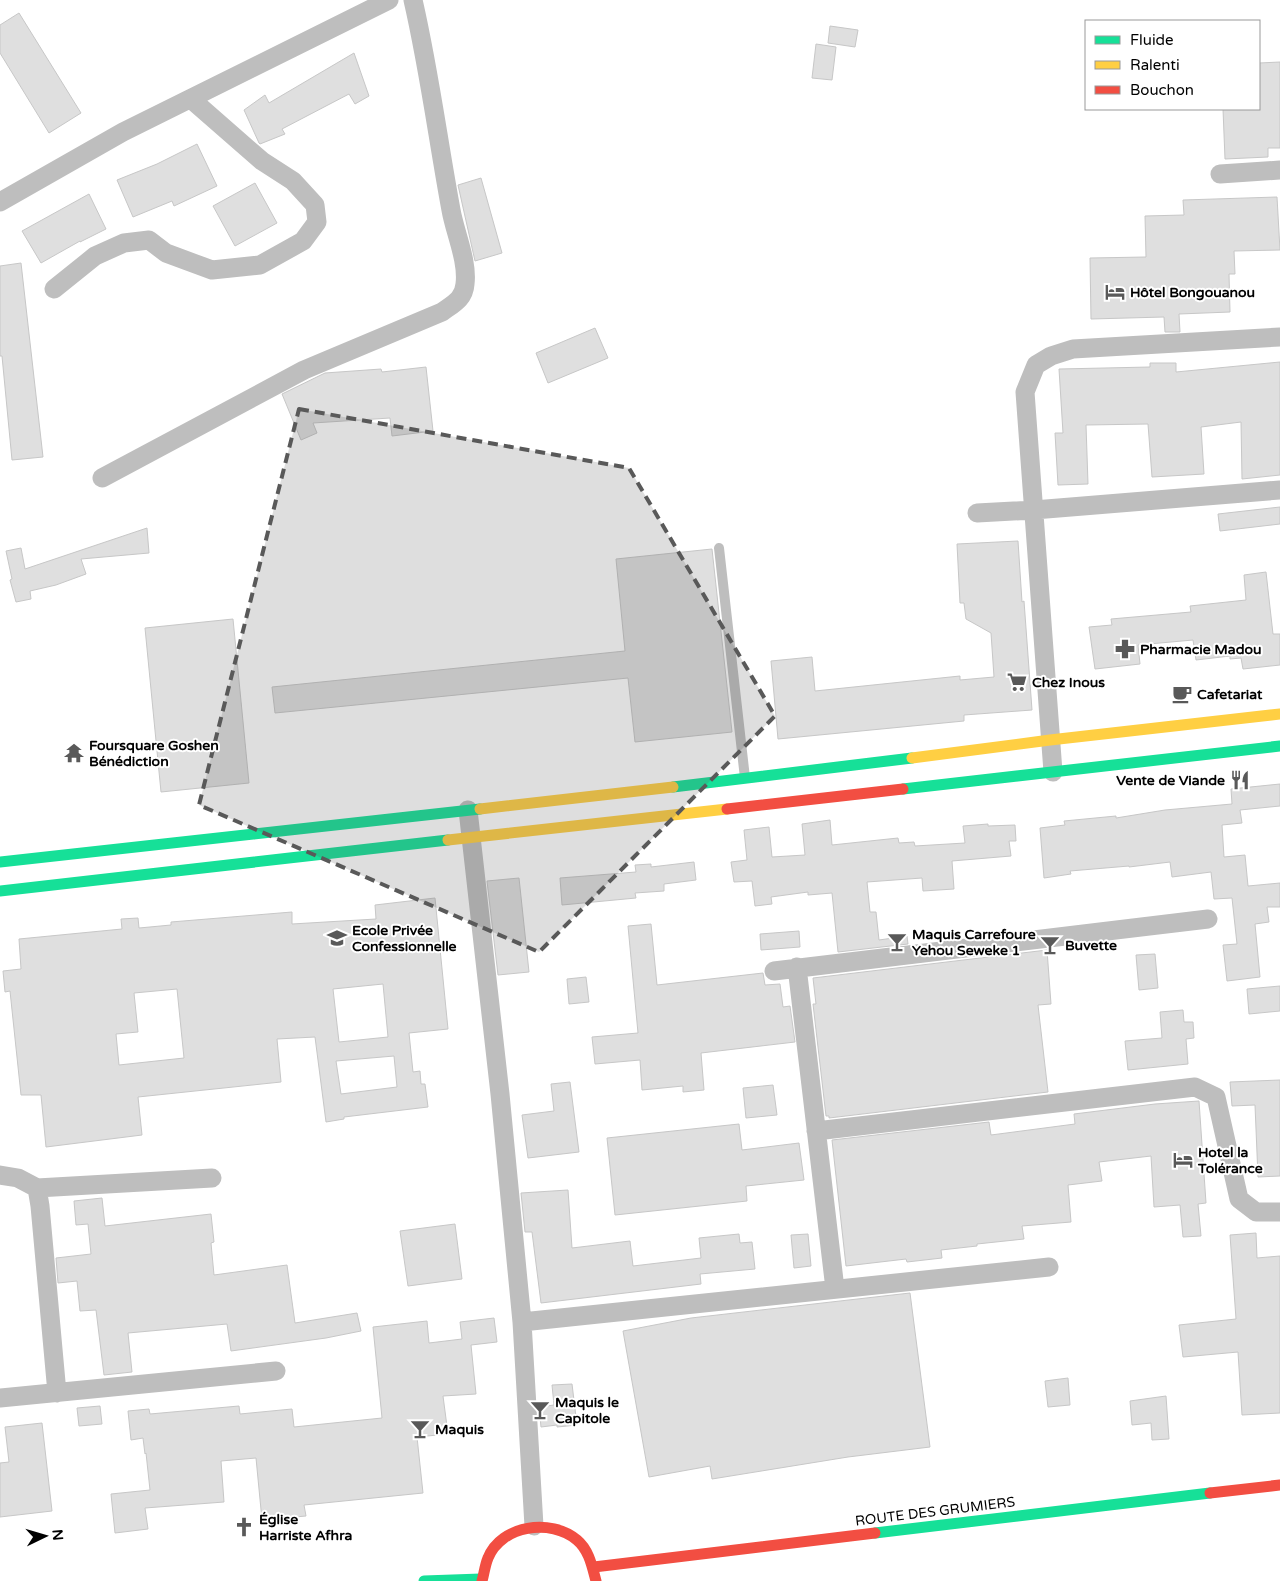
<svg xmlns="http://www.w3.org/2000/svg" width="1280" height="1581" viewBox="0 0 1280 1581" font-family="'Varela Round',sans-serif">
  <style>
    .building { fill: #dfdfdf; stroke: #c7c7c7; fill-rule: evenodd }
    .lines { fill: none; stroke-linecap: round; stroke-linejoin: round }
    .lane { stroke: #bebebe; stroke-width: 10 }
    .street { stroke: #bebebe; stroke-width: 19 }
    .fast { stroke: #16e098; stroke-width: 11 }
    .slow { stroke: #ffcf43; stroke-width: 11 }
    .jam { stroke: #f24e42; stroke-width: 11 }
    .marked { fill: #595959; fill-opacity: 0.2; stroke: #595959; stroke-width: 4; stroke-dasharray: 10 6; stroke-linejoin: round }
    .labels { text-anchor: middle; stroke-width: 4; stroke-linejoin: round; paint-order: stroke }
    .poi-label { font-size: 14px; font-weight: bold; fill: #000; stroke: #fff; text-anchor: start }
    .street-label { font-size: 14px; fill: #000; stroke: #fff }
  </style>
  <rect width="100%" height="100%" fill="#fff"/>
  <!-- building -->
  <path class="building" d="M 19,13 L 81,113 L 49,133 L 0,53 L 0,25 Z
    M 830,26 L 858,30 L 855,47 L 828,43 Z
    M 816,44 L 836,47 L 832,80 L 812,78 Z
    M 354,53 L 369,96 L 355,104 L 349,94 L 282,129 L 285,134 L 260,144 L 259,143 L 244,110 L 265,95 L 269,103 Z
    M 1280,62 L 1280,148 L 1268,148 L 1268,157 L 1225,159 L 1223,109 L 1259,109 L 1259,63 Z
    M 197,144 L 217,186 L 174,206 L 172,201 L 133,217 L 117,180 L 157,164 Z
    M 481,178 L 502,253 L 475,261 L 458,185 Z
    M 255,183 L 277,223 L 235,246 L 213,206 Z
    M 89,194 L 106,229 L 80,242 L 80,241 L 41,263 L 22,231 Z
    M 1277,197 L 1280,250 L 1234,251 L 1235,274 L 1229,274 L 1230,312 L 1179,314 L 1180,332 L 1165,332 L 1164,317 L 1091,319 L 1090,258 L 1146,257 L 1145,216 L 1184,215 L 1183,200 Z
    M 21,263 L 43,457 L 12,460 L 2,356 L 0,356 L 0,266 Z
    M 595,328 L 608,358 L 548,383 L 536,353 Z
    M 1280,362 L 1280,475 L 1242,479 L 1241,422 L 1201,427 L 1204,474 L 1152,477 L 1148,424 L 1086,425 L 1088,484 L 1058,485 L 1055,433 L 1063,433 L 1059,369 L 1150,367 L 1150,363 L 1176,363 L 1176,372 Z
    M 426,367 L 433,431 L 392,436 L 390,418 L 313,423 L 317,433 L 301,440 L 282,394 L 325,373 L 381,369 L 382,372 Z
    M 1280,507 L 1280,524 L 1220,531 L 1218,514 Z
    M 147,528 L 149,553 L 81,559 L 86,574 L 56,585 L 30,591 L 31,599 L 16,602 L 10,580 L 12,579 L 6,551 L 21,548 L 25,569 Z
    M 1018,541 L 1022,602 L 1024,601 L 1032,710 L 964,715 L 964,721 L 778,739 L 771,661 L 812,657 L 815,691 L 960,676 L 960,680 L 994,677 L 991,633 L 966,619 L 964,603 L 960,603 L 957,544 Z
    M 712,549 L 732,732 L 635,742 L 628,678 L 275,713 L 272,687 L 625,651 L 616,559 Z
    M 1266,572 L 1273,634 L 1280,634 L 1280,665 L 1243,669 L 1241,658 L 1230,659 L 1230,656 L 1196,660 L 1193,640 L 1138,645 L 1140,664 L 1095,669 L 1089,627 L 1112,625 L 1111,619 L 1191,612 L 1190,606 L 1246,600 L 1244,575 Z
    M 233,619 L 249,783 L 161,792 L 145,628 Z
    M 1280,784 L 1280,806 L 1240,810 L 1242,823 L 1222,825 L 1224,857 L 1245,855 L 1248,886 L 1280,883 L 1280,907 L 1267,907 L 1269,922 L 1255,924 L 1260,977 L 1227,981 L 1223,945 L 1237,944 L 1232,898 L 1214,899 L 1211,872 L 1172,877 L 1170,862 L 1129,867 L 1129,866 L 1070,871 L 1071,874 L 1044,878 L 1040,828 L 1065,825 L 1064,821 L 1116,816 L 1116,818 L 1165,810 L 1232,804 L 1231,789 Z
    M 830,820 L 832,845 L 898,838 L 899,843 L 914,842 L 915,846 L 965,843 L 963,826 L 988,824 L 988,826 L 1015,825 L 1016,841 L 1009,841 L 1011,856 L 952,861 L 954,889 L 923,891 L 922,878 L 867,882 L 870,912 L 876,912 L 879,940 L 907,936 L 908,944 L 838,952 L 832,893 L 808,895 L 808,892 L 771,897 L 772,904 L 755,906 L 752,881 L 734,882 L 731,862 L 747,860 L 744,830 L 769,827 L 772,857 L 805,855 L 802,824 Z
    M 694,862 L 696,880 L 664,884 L 664,891 L 635,893 L 636,898 L 562,905 L 560,878 L 636,872 L 635,865 L 651,864 L 651,867 Z
    M 519,878 L 529,972 L 498,975 L 487,881 Z
    M 435,898 L 448,1029 L 409,1033 L 413,1072 L 420,1071 L 421,1084 L 425,1084 L 428,1107 L 344,1117 L 344,1119 L 326,1122 L 315,1037 L 277,1039 L 281,1082 L 138,1097 L 142,1135 L 46,1147 L 41,1095 L 21,1095 L 10,991 L 5,992 L 3,971 L 21,969 L 19,939 L 122,929 L 121,919 L 138,918 L 139,928 L 171,925 L 171,922 L 292,912 L 292,924 L 376,919 L 375,905 ZM 383,984 L 388,1037 L 339,1042 L 333,989 ZM 177,989 L 184,1058 L 119,1065 L 116,1034 L 138,1032 L 134,993 ZM 394,1056 L 397,1087 L 341,1094 L 336,1061 Z
    M 651,924 L 657,985 L 763,973 L 765,985 L 780,984 L 783,1007 L 790,1006 L 795,1042 L 701,1053 L 704,1090 L 683,1092 L 683,1086 L 642,1090 L 640,1060 L 595,1064 L 592,1037 L 638,1033 L 628,926 Z
    M 799,931 L 800,947 L 761,950 L 760,934 Z
    M 1047,950 L 1051,1004 L 1038,1005 L 1048,1092 L 829,1118 L 829,1116 L 826,1116 L 813,1004 L 816,1004 L 813,978 Z
    M 1155,954 L 1158,988 L 1139,990 L 1136,955 Z
    M 586,977 L 589,1002 L 569,1004 L 567,979 Z
    M 1280,986 L 1280,1011 L 1249,1014 L 1247,989 Z
    M 1183,1010 L 1184,1022 L 1193,1022 L 1194,1038 L 1186,1039 L 1188,1064 L 1128,1070 L 1125,1041 L 1162,1038 L 1160,1012 Z
    M 1280,1080 L 1280,1176 L 1258,1177 L 1255,1105 L 1232,1106 L 1230,1082 Z
    M 570,1082 L 579,1152 L 528,1158 L 522,1115 L 554,1111 L 551,1084 Z
    M 773,1085 L 777,1115 L 746,1118 L 743,1088 Z
    M 1199,1101 L 1206,1203 L 1198,1204 L 1201,1236 L 1183,1237 L 1180,1205 L 1154,1207 L 1151,1156 L 1099,1162 L 1102,1181 L 1068,1185 L 1071,1222 L 1022,1226 L 1024,1239 L 977,1244 L 977,1246 L 941,1250 L 942,1258 L 907,1262 L 906,1259 L 846,1266 L 832,1140 L 989,1122 L 991,1135 L 1075,1124 L 1074,1114 L 1155,1104 Z
    M 739,1124 L 742,1150 L 799,1143 L 804,1180 L 746,1186 L 747,1201 L 615,1215 L 607,1138 Z
    M 568,1190 L 572,1248 L 630,1241 L 633,1266 L 701,1258 L 699,1238 L 739,1234 L 740,1243 L 752,1242 L 755,1269 L 700,1274 L 701,1284 L 541,1303 L 532,1232 L 525,1232 L 521,1193 Z
    M 102,1198 L 105,1226 L 211,1214 L 214,1242 L 211,1243 L 214,1275 L 287,1265 L 295,1323 L 357,1313 L 361,1331 L 326,1338 L 231,1351 L 227,1324 L 128,1333 L 132,1372 L 104,1375 L 96,1310 L 80,1311 L 77,1281 L 58,1283 L 56,1258 L 91,1254 L 88,1224 L 76,1225 L 74,1201 Z
    M 455,1224 L 462,1279 L 408,1286 L 400,1231 Z
    M 1256,1233 L 1257,1258 L 1280,1256 L 1280,1413 L 1242,1415 L 1238,1352 L 1183,1357 L 1179,1325 L 1236,1319 L 1230,1235 Z
    M 808,1234 L 811,1266 L 794,1268 L 791,1235 Z
    M 910,1293 L 930,1447 L 848,1457 L 712,1479 L 710,1466 L 649,1477 L 623,1331 L 691,1318 Z
    M 494,1318 L 497,1342 L 471,1345 L 476,1394 L 443,1396 L 448,1434 L 417,1437 L 423,1493 L 304,1505 L 306,1516 L 262,1520 L 256,1458 L 221,1461 L 224,1502 L 145,1508 L 148,1529 L 115,1533 L 111,1494 L 150,1490 L 146,1453 L 145,1454 L 143,1438 L 131,1440 L 128,1411 L 149,1409 L 150,1414 L 239,1406 L 240,1414 L 292,1409 L 294,1427 L 382,1418 L 373,1327 L 427,1321 L 429,1343 L 462,1339 L 460,1322 Z
    M 1068,1378 L 1070,1405 L 1048,1407 L 1045,1381 Z
    M 572,1384 L 577,1425 L 557,1427 L 557,1425 L 541,1427 L 539,1407 L 554,1405 L 552,1385 Z
    M 1166,1396 L 1169,1439 L 1152,1440 L 1151,1423 L 1132,1425 L 1130,1401 Z
    M 100,1406 L 102,1424 L 79,1426 L 77,1408 Z
    M 42,1423 L 52,1511 L 0,1517 L 0,1463 L 9,1462 L 5,1427 Z"/>
  <g class="lines">
    <!-- lane -->
    <path class="lane" d="M 719,548 L 745,778"/>
    <!-- street -->
    <path class="street" d="M 1220,174 L 1280,170
      M 0,202 L 123,132 L 389,0
      M 54,289 L 95,256 L 124,243 L 149,240 L 166,253 L 212,270 L 260,265 L 303,241 L 317,222 L 315,205 L 293,181 L 262,161 L 191,99
      M 102,478 L 304,370 L 442,312 C 453,304 464,299 465,284 C 468,261 455,233 451,210 C 438,140 429,69 413,0
      M 977,513 L 1034,510 L 1280,490
      M 1053,772 L 1025,392 L 1036,365 L 1051,356 L 1073,349 L 1280,337
      M 468,810 L 500,1094 L 522,1322 L 534,1526
      M 797,967 L 835,1289
      M 774,971 L 1208,919
      M 816,1131 L 1195,1087 L 1216,1097 L 1239,1199 L 1256,1212 L 1280,1212
      M 0,1175 L 18,1178 L 37,1188 L 212,1178
      M 37,1188 L 40,1206 L 57,1393
      M 522,1322 L 1049,1267
      M 0,1398 L 276,1371"/>
    <!-- fast -->
    <path class="fast" d="M 673,787 L 912,758
      M 903,789 L 1280,746
      M 0,862 L 480,809
      M 0,891 L 448,840
      M 875,1533 L 1210,1493
      M 424,1581 L 481,1579"/>
    <!-- slow -->
    <path class="slow" d="M 912,758 L 1050,740 L 1280,714
      M 480,809 L 673,787
      M 448,840 L 727,809"/>
    <!-- jam -->
    <path class="jam" d="M 727,809 L 903,789
      M 1210,1493 L 1280,1485
      M 594,1567 L 875,1533
      M 482,1581 C 484,1574 485,1565 488,1558 C 501,1525 551,1518 577,1540 C 589,1550 592,1566 596,1581"/>
  </g>
  <!-- marked area -->
  <path class="marked" d="M 299,409 L 629,468 L 775,716 L 539,952 L 199,805 Z"/>
  <!-- icons -->
  <defs>
    <symbol id="hotel-bare" viewBox="-9 -9 18 18"><path d="M-6-4.5h1.5V1H6V5H4.5V3h-9V5H-6ZM-4 0a1.8 1.8 0 1 1 3.6 0ZM.5 0V-2.5h3Q6-2.5 6 0Z" fill="#595959" stroke="#fff" stroke-width="2.5" paint-order="stroke"/></symbol>
    <symbol id="pharmacy-bare" viewBox="-9 -9 18 18"><path d="M-2-6h4v4h4v4h-4v4h-4v-4h-4v-4h4Z" fill="#595959" stroke="#fff" stroke-width="2.5" paint-order="stroke"/></symbol>
    <symbol id="supermarket-bare" viewBox="-9 -9 18 18"><path d="M-6-5.5h2.5l.6 2H6L4.5 2H-2.5L-4.4-4H-6ZM-1.5 3.2a1.3 1.3 0 1 0 .1 0ZM3 3.2a1.3 1.3 0 1 0 .1 0Z" fill="#595959" stroke="#fff" stroke-width="2.5" paint-order="stroke"/></symbol>
    <symbol id="cafe-bare" viewBox="-9 -9 18 18"><path d="M-5.5-4.5H6V0H3Q3 3.5 0 3.5H-2.5Q-5.5 3.5-5.5 0ZM3-3.2v2h1.7v-2ZM-6 4.5H4V6H-6Z" fill="#595959" stroke="#fff" stroke-width="2.5" paint-order="stroke"/></symbol>
    <symbol id="temple-bare" viewBox="-9 -9 18 18"><path d="M0-6L5-2H3V0L6.5 2.5H4V6H1.5V3h-3V6H-4V2.5H-6.5L-3 0V-2H-5Z" fill="#595959" stroke="#fff" stroke-width="2.5" paint-order="stroke"/></symbol>
    <symbol id="restaurant-bare" viewBox="-9 -9 18 18"><path d="M-5-6h1v4h1v-4h1v4h1v-4h1v5L-1.5 .5V6h-2V.5L-5-1ZM5-6V6H3V1.5H1.5Q1.5-4 5-6Z" fill="#595959" stroke="#fff" stroke-width="2.5" paint-order="stroke"/></symbol>
    <symbol id="school-bare" viewBox="-9 -9 18 18"><path d="M0-5L7-2L0 1L-7-2ZM-4 1L0 2.5L4 1V4Q0 6-4 4Z" fill="#595959" stroke="#fff" stroke-width="2.5" paint-order="stroke"/></symbol>
    <symbol id="bar-bare" viewBox="-9 -9 18 18"><path d="M-6-5H6L.8 .8V4.5H3.5V6h-7V4.5H-.8V.8Z" fill="#595959" stroke="#fff" stroke-width="2.5" paint-order="stroke"/></symbol>
    <symbol id="church-bare" viewBox="-9 -9 18 18"><path d="M-1.2-6h2.4v3.5h3.3v2.4h-3.3V6h-2.4V-.1h-3.3v-2.4h3.3Z" fill="#595959" stroke="#fff" stroke-width="2.5" paint-order="stroke"/></symbol>
  </defs>
  <g fill-rule="evenodd">
    <use href="#hotel-bare" x="1101" y="278" width="28" height="28"/>
    <use href="#pharmacy-bare" x="1111" y="635" width="28" height="28"/>
    <use href="#supermarket-bare" x="1003" y="668" width="28" height="28"/>
    <use href="#cafe-bare" x="1168" y="680" width="28" height="28"/>
    <use href="#temple-bare" x="60" y="739" width="28" height="28"/>
    <use href="#restaurant-bare" x="1226" y="766" width="28" height="28"/>
    <use href="#school-bare" x="323" y="924" width="28" height="28"/>
    <use href="#bar-bare" x="883" y="928" width="28" height="28"/>
    <use href="#bar-bare" x="1036" y="931" width="28" height="28"/>
    <use href="#hotel-bare" x="1169" y="1146" width="28" height="28"/>
    <use href="#bar-bare" x="526" y="1396" width="28" height="28"/>
    <use href="#bar-bare" x="406" y="1415" width="28" height="28"/>
    <use href="#church-bare" x="230" y="1513" width="28" height="28"/>
  </g>
  <g class="labels">
    <!-- poi labels -->
    <g class="poi-label">
      <text x="1130" y="297">Hôtel Bongouanou</text>
      <text x="1140" y="654">Pharmacie Madou</text>
      <text x="1032" y="687">Chez Inous</text>
      <text x="1197" y="699">Cafetariat</text>
      <text x="89" y="750">Foursquare Goshen<tspan x="89" dy="16">Bénédiction</tspan></text>
      <text x="1225" y="785" text-anchor="end">Vente de Viande</text>
      <text x="352" y="935">Ecole Privée<tspan x="352" dy="16">Confessionnelle</tspan></text>
      <text x="912" y="939">Maquis Carrefoure<tspan x="912" dy="16">Yehou Seweke 1</tspan></text>
      <text x="1065" y="950">Buvette</text>
      <text x="1198" y="1157">Hotel la<tspan x="1198" dy="16">Tolérance</tspan></text>
      <text x="555" y="1407">Maquis le<tspan x="555" dy="16">Capitole</tspan></text>
      <text x="435" y="1434">Maquis</text>
      <text x="259" y="1524">Église<tspan x="259" dy="16">Harriste Afhra</tspan></text>
    </g>
    <!-- street labels -->
    <g class="street-label">
      <text transform="translate(935 1511) rotate(-7)" y="5">ROUTE DES GRUMIERS</text>
    </g>
  </g>
  <!-- legend -->
  <rect x="1085" y="20" width="175" height="90" fill="#ffffff" stroke="#999999"/>
  <rect x="1095" y="36" width="25" height="8" fill="#16e098" stroke="#999999"/>
  <text x="1130" y="45" font-size="15" fill="#000000">Fluide</text>
  <rect x="1095" y="61" width="25" height="8" fill="#ffcf43" stroke="#999999"/>
  <text x="1130" y="70" font-size="15" fill="#000000">Ralenti</text>
  <rect x="1095" y="86" width="25" height="8" fill="#f24e42" stroke="#999999"/>
  <text x="1130" y="95" font-size="15" fill="#000000">Bouchon</text>
  <!-- north arrow -->
  <g transform="translate(45 1536) rotate(85)" stroke="#ffffff" stroke-width="4" paint-order="stroke">
  <path d="M0-4L9 19L0 12L-9 19Z" fill="#000000"/>
  <text y="-8" font-size="14" font-weight="bold" text-anchor="middle" fill="#000000">N</text>
  </g>
</svg>
